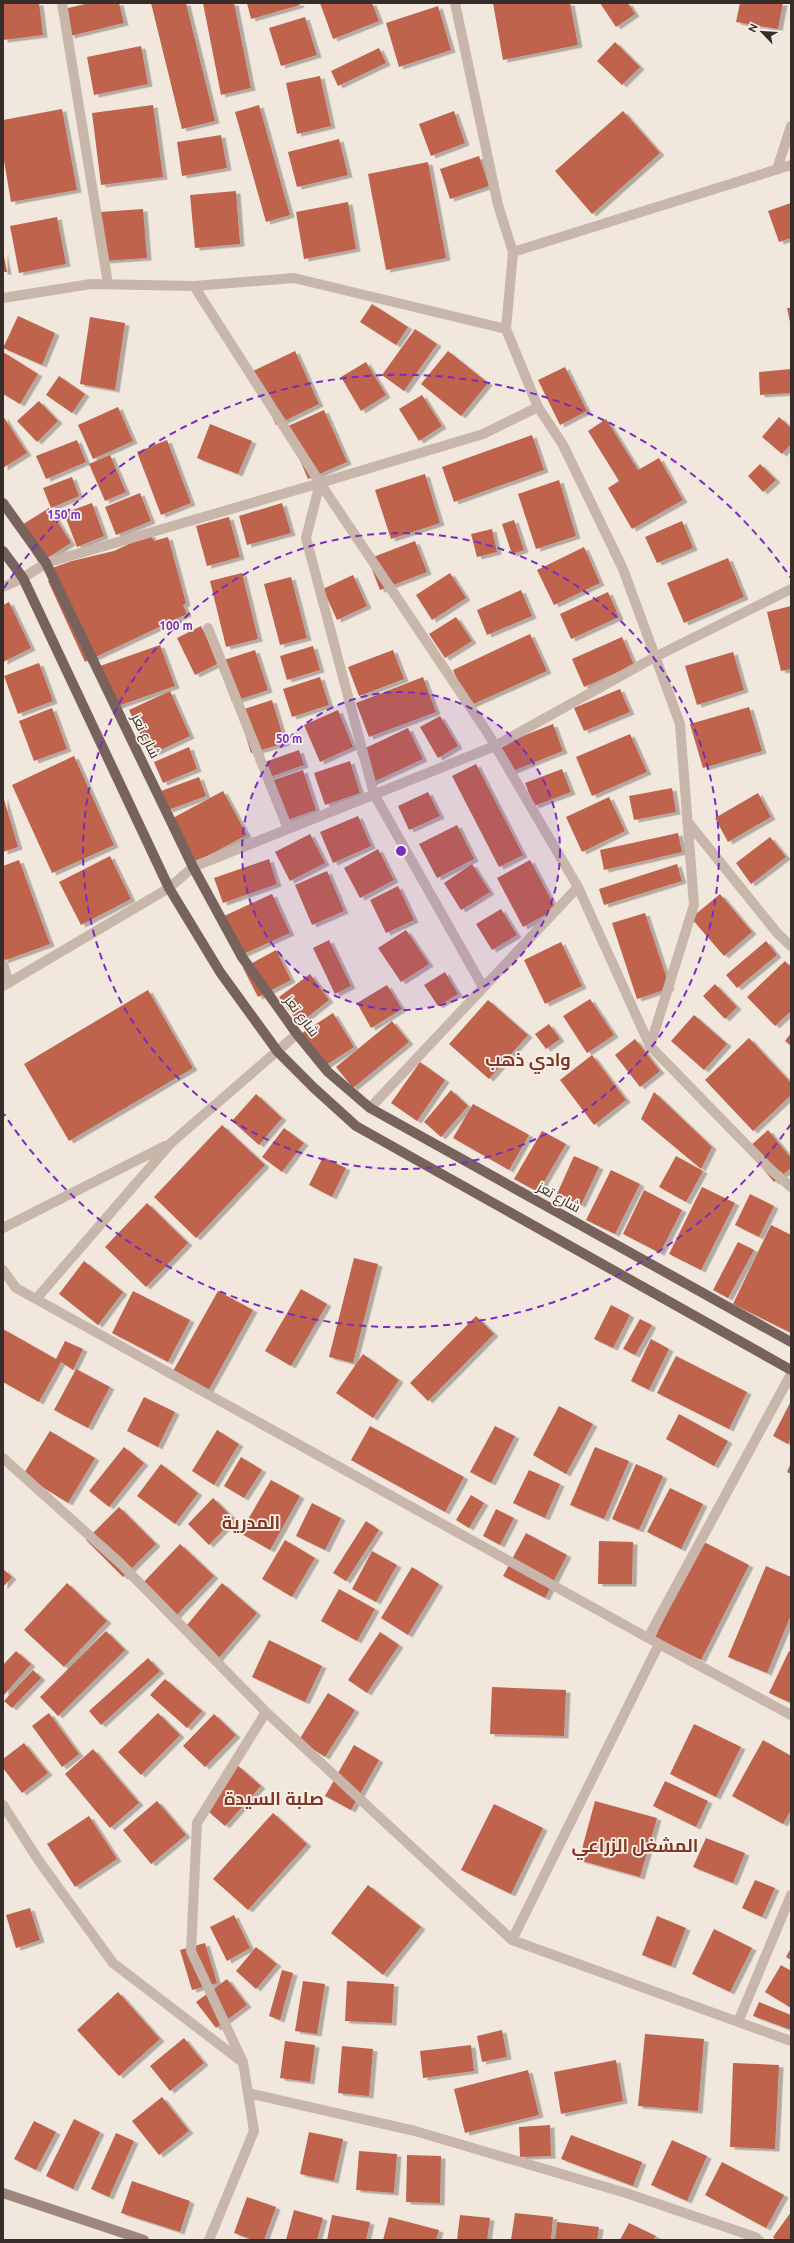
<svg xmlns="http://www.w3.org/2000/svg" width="794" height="2243" viewBox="0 0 794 2243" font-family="Ubuntu,Cairo,sans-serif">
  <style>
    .building { fill: #bf634d; filter: url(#shadow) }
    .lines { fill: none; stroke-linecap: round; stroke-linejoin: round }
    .street { stroke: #c8b6aa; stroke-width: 10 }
    .secondary { stroke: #9c857b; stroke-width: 10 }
    .primary { stroke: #77635b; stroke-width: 10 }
    .ring { fill: none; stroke: #7b2cbf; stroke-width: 2; stroke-dasharray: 7 5 }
    .labels { text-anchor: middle; stroke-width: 3.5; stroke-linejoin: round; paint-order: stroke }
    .street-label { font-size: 14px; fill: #362c29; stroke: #f9f1e9 }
    .district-label { font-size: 18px; font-weight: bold; fill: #803826; stroke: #f9f1e9 }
    .centre { fill: #7b2cbf; stroke: #f9f1e9; stroke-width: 2 }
    .ring-label { font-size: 12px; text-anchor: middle; font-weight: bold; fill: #7b2cbf; stroke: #f9f1e9; stroke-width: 3.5; stroke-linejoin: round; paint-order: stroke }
  </style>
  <defs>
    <filter id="shadow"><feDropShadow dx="4.5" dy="2.5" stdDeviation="0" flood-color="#0004"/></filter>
  </defs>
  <rect width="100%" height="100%" fill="#f1e7dd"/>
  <!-- building -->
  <path class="building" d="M 3,3 L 39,3 L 43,35 L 3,40 Z
    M 89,3 L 119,3 L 124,23 L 70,36 L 64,9 Z
    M 151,3 L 186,3 L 215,121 L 182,129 Z
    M 203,3 L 234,3 L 251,88 L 221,95 Z
    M 247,3 L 299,3 L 300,5 L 251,19 Z
    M 320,3 L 372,3 L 379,21 L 333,39 Z
    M 493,3 L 570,3 L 578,45 L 503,60 Z
    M 600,3 L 628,3 L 635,14 L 616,27 Z
    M 740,3 L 783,3 L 778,29 L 736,22 Z
    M 438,6 L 451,50 L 399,67 L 386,23 Z
    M 305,17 L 317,55 L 281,66 L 269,28 Z
    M 615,42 L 640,67 L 622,85 L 597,61 Z
    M 141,46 L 148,84 L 94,95 L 87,57 Z
    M 379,48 L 386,63 L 338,86 L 331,71 Z
    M 320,76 L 331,126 L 297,134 L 286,83 Z
    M 153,105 L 163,177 L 101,185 L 92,113 Z
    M 259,105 L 290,215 L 266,222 L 235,112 Z
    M 62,109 L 77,190 L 11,202 L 3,155 L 3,120 Z
    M 454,111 L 465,143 L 431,156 L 419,124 Z
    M 623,111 L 660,153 L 592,214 L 555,171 Z
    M 221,135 L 227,168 L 182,176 L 177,142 Z
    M 339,139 L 348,175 L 297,187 L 288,152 Z
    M 479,156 L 489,186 L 450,199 L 440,169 Z
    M 428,162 L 446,258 L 386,270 L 368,174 Z
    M 236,191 L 240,244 L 195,248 L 190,195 Z
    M 348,202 L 356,249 L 304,259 L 296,212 Z
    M 791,203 L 791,238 L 779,242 L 768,211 Z
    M 143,209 L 147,258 L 104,261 L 100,212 Z
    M 57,217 L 66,264 L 19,273 L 10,226 Z
    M 3,251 L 7,272 L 3,272 Z
    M 372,304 L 408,327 L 396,345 L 360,322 Z
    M 787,308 L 791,308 L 791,322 L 790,322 Z
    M 18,316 L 55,333 L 42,365 L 3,348 Z
    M 90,317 L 125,323 L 115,390 L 80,384 Z
    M 415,329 L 437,344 L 404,391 L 382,375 Z
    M 295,351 L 319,404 L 276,425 L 251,372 Z
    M 448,351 L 488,383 L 461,416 L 421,384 Z
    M 3,352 L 38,374 L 20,404 L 3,394 Z
    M 366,362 L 386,395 L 361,411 L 341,377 Z
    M 565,367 L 587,411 L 560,425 L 538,380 Z
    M 791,369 L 791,393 L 760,395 L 759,372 Z
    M 59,376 L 85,394 L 72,413 L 46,395 Z
    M 422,395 L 442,426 L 419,441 L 399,409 Z
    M 39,401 L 58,421 L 37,442 L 17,421 Z
    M 118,407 L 133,441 L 93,459 L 78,425 Z
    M 324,410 L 347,462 L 308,479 L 286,427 Z
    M 3,416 L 27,453 L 3,468 Z
    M 779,417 L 791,428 L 791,444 L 782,454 L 762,437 Z
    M 606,419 L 638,470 L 659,458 L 683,500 L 632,529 L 608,488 L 619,481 L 588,431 Z
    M 210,424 L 252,441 L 238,474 L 197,458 Z
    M 532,435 L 544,470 L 454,502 L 442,467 Z
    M 77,440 L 86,462 L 46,479 L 36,456 Z
    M 167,440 L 191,503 L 161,515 L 137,452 Z
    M 110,455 L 126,492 L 105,501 L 89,464 Z
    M 760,464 L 776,480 L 763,492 L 748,476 Z
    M 425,474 L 440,523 L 391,539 L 375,490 Z
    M 72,477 L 79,496 L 51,508 L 43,488 Z
    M 559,480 L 576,536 L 536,549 L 518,494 Z
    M 140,493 L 151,521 L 116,535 L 105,507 Z
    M 92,503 L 104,536 L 77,547 L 64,513 Z
    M 282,503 L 291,533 L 247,545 L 239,516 Z
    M 49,508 L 71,543 L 39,563 L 17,528 Z
    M 229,517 L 240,557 L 207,566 L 196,526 Z
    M 514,520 L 524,550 L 512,554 L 502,524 Z
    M 682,521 L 693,548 L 657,563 L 645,537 Z
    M 492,529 L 497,552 L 477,557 L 471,534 Z
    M 150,534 L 154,541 L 168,537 L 186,603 L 183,605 L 187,614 L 85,662 L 48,581 L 56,577 L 52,568 L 72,561 L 114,551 Z
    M 415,541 L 427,572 L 380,590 L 368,559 Z
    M 584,547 L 600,583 L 554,605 L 537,570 Z
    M 728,558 L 744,597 L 684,623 L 667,583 Z
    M 242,573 L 258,639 L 226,647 L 210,581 Z
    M 450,573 L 466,598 L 432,620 L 416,595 Z
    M 353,575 L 367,606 L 337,620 L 323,589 Z
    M 291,577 L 307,638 L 280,645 L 264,584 Z
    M 521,590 L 532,616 L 487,635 L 477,610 Z
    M 608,592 L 619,617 L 571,639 L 560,614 Z
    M 9,602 L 31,648 L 3,662 L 3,605 Z
    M 791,606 L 791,669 L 781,671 L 767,612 Z
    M 456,617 L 472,641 L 445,658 L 429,634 Z
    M 201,626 L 219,663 L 195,675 L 177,638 Z
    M 530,634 L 547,671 L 469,706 L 453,670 Z
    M 622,637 L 634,665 L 584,687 L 572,659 Z
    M 160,645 L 175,686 L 115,707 L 100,666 Z
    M 313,646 L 320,670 L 287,680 L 280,656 Z
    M 255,650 L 268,690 L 232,702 L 218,662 Z
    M 393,650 L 404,679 L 359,696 L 348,667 Z
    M 733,652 L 744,690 L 697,705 L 685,666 Z
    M 39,663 L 53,701 L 18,714 L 4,676 Z
    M 320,677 L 329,705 L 292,717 L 283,689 Z
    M 423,677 L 436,712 L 369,737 L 356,703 Z
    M 620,689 L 630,712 L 584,731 L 574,708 Z
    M 170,691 L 190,736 L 150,755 L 129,710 Z
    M 272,700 L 285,743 L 251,753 L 238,711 Z
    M 749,707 L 762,751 L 703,768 L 690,724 Z
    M 52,708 L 67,749 L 34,761 L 19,721 Z
    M 338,710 L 353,747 L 320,762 L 304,725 Z
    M 440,716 L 458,746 L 438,758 L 420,727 Z
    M 553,724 L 563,751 L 510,772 L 500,745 Z
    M 408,728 L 423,759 L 371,783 L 357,752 Z
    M 630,734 L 647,772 L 592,796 L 576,757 Z
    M 189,747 L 197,769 L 163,783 L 154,762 Z
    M 299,750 L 304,765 L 264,779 L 259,764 Z
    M 74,756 L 114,845 L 52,873 L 12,785 Z
    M 350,761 L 360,793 L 325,805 L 314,773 Z
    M 476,764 L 523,855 L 499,867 L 452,776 Z
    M 562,769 L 571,792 L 534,806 L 525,783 Z
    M 303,770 L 316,810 L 282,822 L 268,782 Z
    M 199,777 L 206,796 L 168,810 L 161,791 Z
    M 672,788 L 676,812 L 634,820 L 629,796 Z
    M 223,791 L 247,835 L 194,863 L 171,819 Z
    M 428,792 L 440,816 L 409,830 L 398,806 Z
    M 758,793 L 771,817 L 728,842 L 715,818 Z
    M 3,796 L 18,847 L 3,852 Z
    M 609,797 L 625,831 L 582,852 L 566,817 Z
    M 358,816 L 371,846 L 333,863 L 320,832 Z
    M 457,825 L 474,859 L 437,878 L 419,844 Z
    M 678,833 L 682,852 L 604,870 L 600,850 Z
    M 310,834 L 325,863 L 290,881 L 275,852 Z
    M 770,837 L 786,857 L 751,884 L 736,863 Z
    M 378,849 L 394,880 L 360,898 L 344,868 Z
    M 110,856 L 131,899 L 81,925 L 59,882 Z
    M 269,859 L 277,884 L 223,903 L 214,878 Z
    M 19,860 L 50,944 L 3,961 L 3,866 Z
    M 530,860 L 556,909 L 523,927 L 497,878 Z
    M 472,864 L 490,892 L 461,910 L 444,883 Z
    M 677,864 L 682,881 L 604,905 L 599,889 Z
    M 327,871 L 344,911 L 312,925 L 295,885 Z
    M 398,886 L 414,920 L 386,933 L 370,900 Z
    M 272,894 L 290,933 L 239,956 L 222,917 Z
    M 720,894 L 752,932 L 724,956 L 691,918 Z
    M 501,909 L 517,935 L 492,950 L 476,924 Z
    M 645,913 L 670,988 L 637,999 L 612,923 Z
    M 406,930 L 429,964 L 401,982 L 378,948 Z
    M 329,940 L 351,986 L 335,994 L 313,948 Z
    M 766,941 L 777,955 L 737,988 L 726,975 Z
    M 561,942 L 582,986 L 545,1004 L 524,960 Z
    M 276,950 L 291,980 L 258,997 L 243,968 Z
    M 785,961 L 791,967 L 791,1011 L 775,1026 L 747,997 Z
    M 445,972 L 458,994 L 438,1006 L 424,985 Z
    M 310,974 L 329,1000 L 299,1024 L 279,997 Z
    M 715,984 L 737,1007 L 725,1019 L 703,996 Z
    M 387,985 L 402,1009 L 371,1028 L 357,1003 Z
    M 148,990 L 193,1068 L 69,1141 L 24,1064 Z
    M 590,999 L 614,1035 L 587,1053 L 563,1016 Z
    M 488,1000 L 528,1035 L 489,1079 L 449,1044 Z
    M 333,1013 L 354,1047 L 320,1069 L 299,1035 Z
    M 694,1015 L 727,1044 L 704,1070 L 671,1041 Z
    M 392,1021 L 409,1042 L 353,1088 L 336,1067 Z
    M 549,1024 L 560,1039 L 546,1049 L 535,1034 Z
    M 791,1033 L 791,1046 L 785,1041 Z
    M 749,1038 L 791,1083 L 791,1095 L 753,1131 L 705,1080 Z
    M 635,1039 L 660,1071 L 640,1087 L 615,1055 Z
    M 592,1055 L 626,1100 L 594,1125 L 560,1080 Z
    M 420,1062 L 445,1080 L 417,1121 L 391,1103 Z
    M 451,1090 L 468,1106 L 441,1137 L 424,1122 Z
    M 654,1092 L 712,1147 L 701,1169 L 641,1119 Z
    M 256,1094 L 282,1118 L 259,1145 L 232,1121 Z
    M 473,1104 L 529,1135 L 509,1170 L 453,1138 Z
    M 222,1125 L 265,1165 L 196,1238 L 154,1197 Z
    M 284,1128 L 304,1143 L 282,1172 L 262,1157 Z
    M 768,1130 L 791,1158 L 791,1168 L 774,1182 L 747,1149 Z
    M 542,1131 L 566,1144 L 538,1192 L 514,1179 Z
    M 574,1156 L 599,1167 L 581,1205 L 557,1194 Z
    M 676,1156 L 703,1171 L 686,1202 L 659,1187 Z
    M 323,1157 L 346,1168 L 332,1197 L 309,1185 Z
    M 611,1170 L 640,1184 L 615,1234 L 586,1220 Z
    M 702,1187 L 735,1203 L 701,1270 L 669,1254 Z
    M 644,1190 L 682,1210 L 660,1253 L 623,1234 Z
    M 750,1194 L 774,1206 L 759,1237 L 735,1225 Z
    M 147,1203 L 188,1243 L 146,1287 L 105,1247 Z
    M 771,1225 L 791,1235 L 791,1333 L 733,1304 Z
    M 738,1242 L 754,1250 L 728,1298 L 713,1290 Z
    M 354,1258 L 378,1264 L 353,1363 L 329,1357 Z
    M 84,1261 L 123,1292 L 98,1325 L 59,1294 Z
    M 301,1289 L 327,1304 L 291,1366 L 265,1351 Z
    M 133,1291 L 190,1320 L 168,1362 L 112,1333 Z
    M 218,1291 L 253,1310 L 207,1393 L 172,1373 Z
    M 611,1305 L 630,1315 L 613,1348 L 594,1339 Z
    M 476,1316 L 494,1334 L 428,1401 L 410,1383 Z
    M 640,1319 L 652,1325 L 635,1355 L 623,1349 Z
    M 3,1329 L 56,1359 L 65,1341 L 83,1349 L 73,1370 L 61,1362 L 39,1402 L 3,1382 Z
    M 651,1339 L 669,1349 L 649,1390 L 631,1381 Z
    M 363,1354 L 399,1380 L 373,1418 L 336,1393 Z
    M 676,1356 L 747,1392 L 729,1429 L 657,1393 Z
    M 76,1369 L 110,1387 L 88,1428 L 54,1410 Z
    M 144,1397 L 175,1412 L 158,1447 L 127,1431 Z
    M 791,1401 L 791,1438 L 788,1444 L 773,1436 Z
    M 559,1406 L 593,1424 L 566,1474 L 533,1455 Z
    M 679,1414 L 728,1441 L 714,1466 L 666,1439 Z
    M 370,1426 L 464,1477 L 445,1512 L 351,1460 Z
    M 495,1426 L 515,1436 L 491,1483 L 470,1472 Z
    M 217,1430 L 239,1444 L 214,1485 L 192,1471 Z
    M 50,1431 L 95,1458 L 68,1503 L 23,1475 Z
    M 124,1447 L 144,1463 L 109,1507 L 89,1491 Z
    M 595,1447 L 629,1461 L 604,1519 L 570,1505 Z
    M 241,1457 L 262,1470 L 244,1498 L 224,1486 Z
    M 791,1463 L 791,1474 L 787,1472 Z
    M 161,1464 L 198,1493 L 175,1524 L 137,1496 Z
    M 636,1464 L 663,1476 L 639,1530 L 612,1519 Z
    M 529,1470 L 560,1484 L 545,1518 L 513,1503 Z
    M 271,1480 L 300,1496 L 270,1550 L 240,1533 Z
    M 670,1488 L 703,1504 L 681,1549 L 647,1532 Z
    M 471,1495 L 484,1503 L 469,1528 L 456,1520 Z
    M 213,1498 L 234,1519 L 209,1545 L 188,1524 Z
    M 312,1503 L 341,1518 L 325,1550 L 296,1536 Z
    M 119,1507 L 156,1544 L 123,1577 L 86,1540 Z
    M 496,1509 L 514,1518 L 500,1545 L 483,1536 Z
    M 366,1521 L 379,1530 L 346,1581 L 333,1573 Z
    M 526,1533 L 567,1555 L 545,1598 L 503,1576 Z
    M 285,1540 L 315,1558 L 292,1597 L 262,1579 Z
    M 599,1541 L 633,1542 L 632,1584 L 598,1584 Z
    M 702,1541 L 749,1565 L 701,1660 L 655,1637 Z
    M 180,1544 L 214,1576 L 172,1620 L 138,1588 Z
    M 372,1551 L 397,1565 L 376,1602 L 352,1589 Z
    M 766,1566 L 791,1577 L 791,1615 L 767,1673 L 728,1657 Z
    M 412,1567 L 439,1584 L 408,1635 L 381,1618 Z
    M 3,1569 L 12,1577 L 3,1587 Z
    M 67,1583 L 107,1621 L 64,1667 L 24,1630 Z
    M 222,1583 L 257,1613 L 217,1660 L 182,1631 Z
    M 339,1589 L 375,1609 L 357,1641 L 321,1621 Z
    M 106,1631 L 125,1650 L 58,1716 L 40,1697 Z
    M 380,1632 L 399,1645 L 367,1693 L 348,1680 Z
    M 269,1640 L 322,1666 L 305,1702 L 252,1677 Z
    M 16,1651 L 31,1664 L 4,1695 L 3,1665 Z
    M 789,1651 L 791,1652 L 791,1703 L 769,1693 Z
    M 148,1658 L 160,1671 L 101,1725 L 89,1711 Z
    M 33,1670 L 41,1678 L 12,1708 L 4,1701 Z
    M 165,1679 L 202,1711 L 187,1728 L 150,1695 Z
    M 492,1687 L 566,1690 L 564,1736 L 490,1734 Z
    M 328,1693 L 355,1710 L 325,1757 L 299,1740 Z
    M 49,1713 L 79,1754 L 62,1767 L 32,1726 Z
    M 158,1713 L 180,1735 L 141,1775 L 118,1752 Z
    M 214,1714 L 236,1735 L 205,1767 L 183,1746 Z
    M 694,1724 L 741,1747 L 716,1797 L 670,1774 Z
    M 763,1740 L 791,1756 L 791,1810 L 783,1824 L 732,1796 Z
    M 24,1743 L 48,1773 L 22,1793 L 3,1768 L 3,1759 Z
    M 354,1745 L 379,1760 L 351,1810 L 325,1796 Z
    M 93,1749 L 139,1803 L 110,1828 L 65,1774 Z
    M 237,1765 L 261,1786 L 225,1826 L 202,1806 Z
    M 665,1781 L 708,1801 L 696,1827 L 653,1806 Z
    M 157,1801 L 186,1835 L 151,1864 L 123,1830 Z
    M 595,1801 L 657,1818 L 640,1877 L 579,1860 Z
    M 494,1804 L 543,1828 L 511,1894 L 461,1870 Z
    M 273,1813 L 307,1844 L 248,1910 L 213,1879 Z
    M 89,1816 L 117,1859 L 75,1887 L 47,1844 Z
    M 706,1838 L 745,1853 L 733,1883 L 693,1867 Z
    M 755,1880 L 775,1888 L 762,1917 L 742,1908 Z
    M 368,1885 L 421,1927 L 383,1975 L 331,1933 Z
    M 30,1908 L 40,1940 L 16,1948 L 6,1915 Z
    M 234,1915 L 250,1948 L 227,1961 L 210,1927 Z
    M 657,1916 L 686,1928 L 671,1966 L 642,1955 Z
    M 714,1929 L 752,1948 L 730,1992 L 692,1974 Z
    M 205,1943 L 217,1983 L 192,1990 L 180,1950 Z
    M 256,1947 L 277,1964 L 256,1989 L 236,1971 Z
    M 791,1948 L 791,1960 L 786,1957 Z
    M 781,1965 L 791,1971 L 791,2008 L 765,1992 Z
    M 282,1970 L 293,1973 L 280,2020 L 269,2016 Z
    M 227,1979 L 247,2005 L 216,2028 L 196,2002 Z
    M 303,1981 L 325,1984 L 317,2034 L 295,2031 Z
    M 347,1981 L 394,1984 L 392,2023 L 345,2021 Z
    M 118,1992 L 160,2039 L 119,2076 L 77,2030 Z
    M 759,2002 L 791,2015 L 791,2030 L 753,2016 Z
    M 502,2030 L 507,2057 L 482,2062 L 477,2036 Z
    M 645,2034 L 704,2039 L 698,2111 L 638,2106 Z
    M 184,2038 L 204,2063 L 170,2091 L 150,2066 Z
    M 285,2041 L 315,2045 L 310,2082 L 280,2078 Z
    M 471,2045 L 474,2071 L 423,2078 L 420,2051 Z
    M 342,2046 L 373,2049 L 369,2096 L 338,2093 Z
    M 616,2060 L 623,2101 L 561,2114 L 554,2072 Z
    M 733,2063 L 779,2065 L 775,2149 L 730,2147 Z
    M 528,2070 L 539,2115 L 465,2133 L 454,2089 Z
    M 162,2097 L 189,2131 L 159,2155 L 132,2121 Z
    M 74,2119 L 100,2132 L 73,2189 L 46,2176 Z
    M 34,2121 L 56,2132 L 36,2170 L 14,2159 Z
    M 550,2125 L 551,2156 L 520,2157 L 519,2127 Z
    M 309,2132 L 343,2139 L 334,2181 L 300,2174 Z
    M 116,2133 L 134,2141 L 109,2197 L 91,2189 Z
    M 571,2135 L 642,2162 L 633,2186 L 561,2159 Z
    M 672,2140 L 707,2156 L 687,2201 L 651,2185 Z
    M 359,2151 L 397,2154 L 394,2193 L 356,2190 Z
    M 407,2155 L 441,2156 L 440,2203 L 406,2202 Z
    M 722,2162 L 784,2195 L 766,2228 L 705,2195 Z
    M 132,2181 L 190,2201 L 180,2232 L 121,2213 Z
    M 247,2197 L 276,2207 L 264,2240 L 253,2240 L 234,2233 Z
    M 294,2210 L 323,2218 L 317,2240 L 286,2240 Z
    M 791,2212 L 791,2240 L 776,2240 L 773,2237 Z
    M 515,2213 L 553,2217 L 551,2240 L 511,2240 Z
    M 332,2215 L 370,2222 L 366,2240 L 327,2240 Z
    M 460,2215 L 490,2218 L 487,2240 L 457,2240 Z
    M 389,2217 L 439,2230 L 436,2240 L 383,2240 Z
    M 557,2222 L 599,2227 L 597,2240 L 555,2240 Z
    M 629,2223 L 656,2236 L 653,2240 L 620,2240 Z"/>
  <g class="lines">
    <!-- street -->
    <path class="street" d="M 62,3 L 108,284
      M 455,3 L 498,205 L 513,252 L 506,329 L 538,407 L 563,445 L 623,569 L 680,724 L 694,905 L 650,1046
      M 777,169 L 791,126
      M 513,252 L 791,165
      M 194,286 L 320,483 L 487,732 L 578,887 L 650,1046 L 769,1168 L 791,1187
      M 3,298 L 91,284 L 194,286 L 294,278 L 506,329
      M 320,483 L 306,538 L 374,794 L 483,987
      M 3,587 L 23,578 L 46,563 L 320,483 L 483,434 L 538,407
      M 208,628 L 288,829
      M 687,821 L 778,934 L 791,946
      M 3,964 L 9,983
      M 3,986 L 169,888 L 193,867 L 495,746 L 655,657 L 791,589
      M 370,1108 L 578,887
      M 3,1228 L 165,1146
      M 3,1270 L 16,1288 L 659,1644 L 791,1715
      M 36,1299 L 171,1143 L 297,1034
      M 3,1458 L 120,1563 L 266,1712 L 512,1940 L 791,2041
      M 648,1638 L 791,1374
      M 3,1805 L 39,1861 L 113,1963 L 241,2061
      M 512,1940 L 659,1644
      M 738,2022 L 791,1895
      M 248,2093 L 415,2131 L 626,2193 L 755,2237 L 759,2240
      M 209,2240 L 254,2131 L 243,2062 L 191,1951 L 197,1823 L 266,1712"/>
    <!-- secondary -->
    <path class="secondary" d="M 3,2193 L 144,2240"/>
    <!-- primary -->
    <path class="primary" d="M 3,503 L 46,563 L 193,867 L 242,957 L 297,1034 L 328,1072 L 370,1108 L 791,1342
      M 3,551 L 23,578 L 169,888 L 220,972 L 278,1052 L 314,1088 L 356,1126 L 791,1370"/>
  </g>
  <!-- distance rings -->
  <circle cx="401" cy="851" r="159" fill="#7b2cbf" fill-opacity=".12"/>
  <g class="ring">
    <circle cx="401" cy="851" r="159"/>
    <circle cx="401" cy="851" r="318"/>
    <path d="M791 1124A476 476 0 0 1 4 1114M4 588A476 476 0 0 1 791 578"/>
  </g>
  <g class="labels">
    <!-- street labels -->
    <g class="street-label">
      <text transform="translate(146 736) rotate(64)" y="5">شارع تعز</text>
      <text transform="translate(302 1016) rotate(53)" y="5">شارع تعز</text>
      <text transform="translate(559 1197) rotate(29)" y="5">شارع تعز</text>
    </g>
    <!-- district labels -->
    <g class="district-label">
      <text x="528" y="1066">وادي ذهب</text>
      <text x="251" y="1529">المدرية</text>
      <text x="274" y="1805">صلبة السيدة</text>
      <text x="635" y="1852">المشغل الزراعي</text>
    </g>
  </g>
  <circle cx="401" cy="851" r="6" class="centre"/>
  <g class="ring-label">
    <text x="64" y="519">150 m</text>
    <text x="176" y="630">100 m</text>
    <text x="289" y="743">50 m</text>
  </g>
  <!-- border -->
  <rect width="794" height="2243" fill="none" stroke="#362c29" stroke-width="8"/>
  <!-- north arrow -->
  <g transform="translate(762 32) rotate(295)" stroke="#f9f1e9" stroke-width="3" paint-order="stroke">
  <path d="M0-3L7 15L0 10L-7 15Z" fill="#362c29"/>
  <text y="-6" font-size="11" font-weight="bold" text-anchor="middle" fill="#362c29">N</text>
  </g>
</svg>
